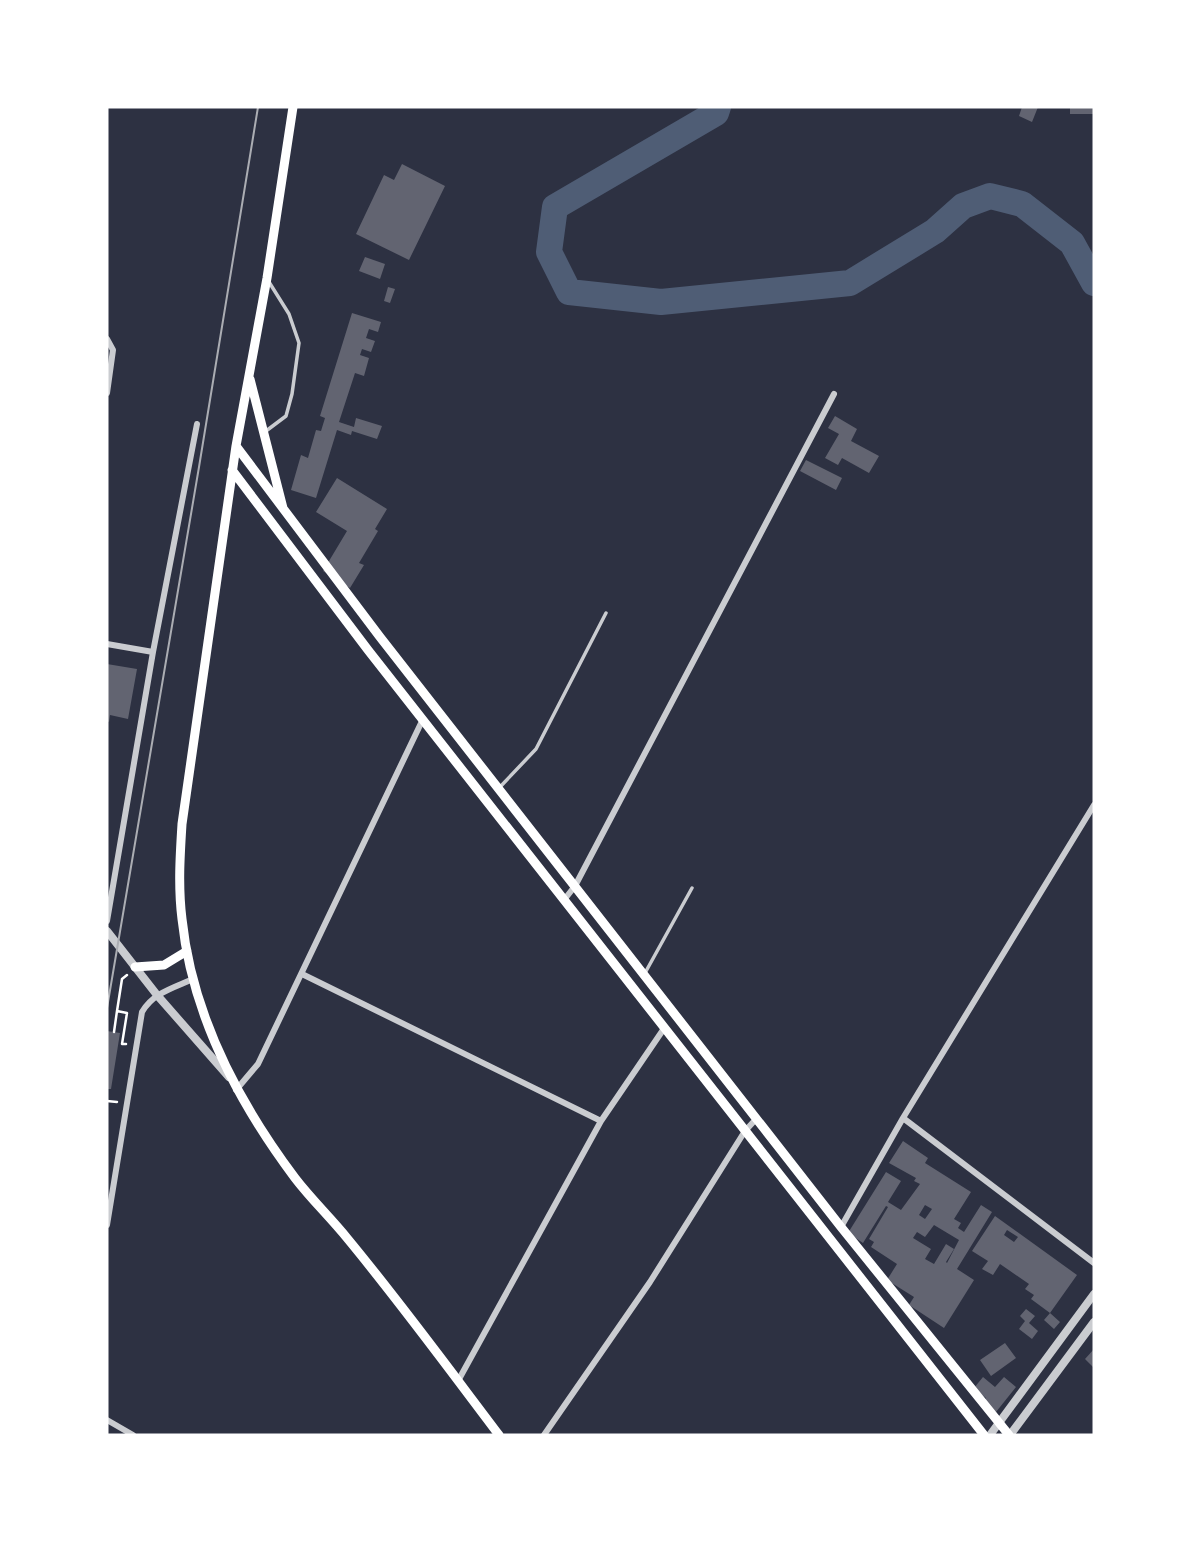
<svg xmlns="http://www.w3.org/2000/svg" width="1201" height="1542" viewBox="0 0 1201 1542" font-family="'PT Sans Narrow',sans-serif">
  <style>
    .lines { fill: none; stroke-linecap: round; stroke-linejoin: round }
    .river { stroke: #4f5d75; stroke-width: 26 }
    .building { fill: #626471; fill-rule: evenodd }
    .path { stroke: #fff; stroke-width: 2.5 }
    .service { stroke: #caccd0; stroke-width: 3.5 }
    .minor { stroke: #caccd0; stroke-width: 6 }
    .tertiary { stroke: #caccd0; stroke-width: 8 }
    .secondary { stroke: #fff; stroke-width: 9 }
    .tram { stroke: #abadb3; stroke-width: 2 }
  </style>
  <rect width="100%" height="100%" fill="#2d3142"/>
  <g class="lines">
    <!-- river -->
    <path class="river" d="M 718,107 L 716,113 L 555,207 L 549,252 L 569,292 L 661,302 L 850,283 L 935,231 L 963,206 L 990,196 L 1022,204 L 1072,243 L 1094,283"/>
  </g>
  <!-- building -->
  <path class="building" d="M 1022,107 L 1038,107 L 1032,122 L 1019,116 Z
    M 1070,107 L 1094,107 L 1094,114 L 1070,114 Z
    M 402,164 L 445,186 L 409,260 L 356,234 L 384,175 L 394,180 Z
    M 365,257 L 385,264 L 380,279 L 359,271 Z
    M 388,287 L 395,289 L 390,303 L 384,301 Z
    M 352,313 L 381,322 L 378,332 L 369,329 L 366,338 L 375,341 L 371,352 L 362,349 L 360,355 L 369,358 L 364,376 L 355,373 L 339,422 L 354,427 L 356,418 L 382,426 L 377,439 L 352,431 L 351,435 L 337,430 L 316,498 L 291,490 L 301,455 L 308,458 L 316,430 L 321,431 L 325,418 L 320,416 Z
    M 835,416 L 857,429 L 851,441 L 879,456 L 869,473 L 842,458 L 838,465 L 825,458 L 839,434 L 828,428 Z
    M 806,460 L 842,478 L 836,490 L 800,471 Z
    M 337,478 L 387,509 L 375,529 L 378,531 L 359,563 L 364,565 L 350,588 L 323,571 L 347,531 L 316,512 Z
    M 107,664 L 137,669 L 128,719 L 110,715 L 109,722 L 107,721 Z
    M 107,1031 L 120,1033 L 111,1089 L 107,1089 Z
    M 903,1141 L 928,1158 L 925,1163 L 971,1192 L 954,1219 L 961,1223 L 958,1228 L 964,1232 L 981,1205 L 992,1212 L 957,1269 L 974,1280 L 944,1328 L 909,1305 L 914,1297 L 887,1280 L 897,1264 L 871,1247 L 874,1242 L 869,1239 L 888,1207 L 886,1206 L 863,1243 L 848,1233 L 886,1172 L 901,1181 L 888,1202 L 901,1210 L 920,1184 L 914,1181 L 916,1178 L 889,1163 ZM 925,1205 L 932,1209 L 925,1219 L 919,1215 ZM 934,1225 L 959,1240 L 947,1263 L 946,1262 L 954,1249 L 946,1244 L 934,1264 L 925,1259 L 931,1249 L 913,1238 L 917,1232 L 925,1237 Z
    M 995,1216 L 1077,1275 L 1050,1313 L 1031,1299 L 1034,1295 L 1025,1289 L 1029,1284 L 1000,1264 L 993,1275 L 982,1269 L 988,1261 L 972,1251 ZM 1007,1230 L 1018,1237 L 1014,1242 L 1004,1235 Z
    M 1026,1309 L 1035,1316 L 1029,1323 L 1038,1331 L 1032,1339 L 1019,1329 L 1025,1321 L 1020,1316 Z
    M 1050,1313 L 1060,1322 L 1054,1329 L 1044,1320 Z
    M 1005,1343 L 1016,1358 L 991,1376 L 980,1360 Z
    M 1094,1349 L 1094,1368 L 1085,1359 Z
    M 983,1377 L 995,1387 L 1004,1377 L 1016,1387 L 996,1412 L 984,1401 L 986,1398 L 974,1388 Z"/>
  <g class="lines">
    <!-- path -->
    <path class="path" d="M 117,1011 L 122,979 L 127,975
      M 114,1032 L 117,1011 L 127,1013 L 122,1044 L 126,1044
      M 107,1101 L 117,1102"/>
    <!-- service -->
    <path class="service" d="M 266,431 L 286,416 L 292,394 L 299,343 L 289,314 L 269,282
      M 500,787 L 536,749 L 606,613
      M 645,973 L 692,888"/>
    <!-- minor -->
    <path class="minor" d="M 107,339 L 113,350 L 107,393
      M 107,644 L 153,652
      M 564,900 L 575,886 L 834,394
      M 107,921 L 153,652 L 197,424
      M 302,974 L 601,1121
      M 236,1090 L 258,1064 L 423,719
      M 903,1118 L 1094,1263
      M 107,1225 L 142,1012 C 153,993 173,988 193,979
      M 841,1227 L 903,1118 L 1094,805
      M 458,1381 L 601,1121 L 665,1027
      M 107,1420 L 133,1435
      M 544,1435 L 650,1282 L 745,1131 L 757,1118"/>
    <!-- tertiary -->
    <path class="tertiary" d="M 107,931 L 157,995 L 229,1077
      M 990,1435 L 1094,1294
      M 1010,1435 L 1094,1322"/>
    <!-- secondary -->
    <path class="secondary" d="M 293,107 L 267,278 L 236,446 L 182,824 C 180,856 178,887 182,919 C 192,1015 238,1102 295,1178 C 311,1199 330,1217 347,1238 C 400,1302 449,1369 499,1435
      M 250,379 L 283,508
      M 236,446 L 380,637 L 841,1227 L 1009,1435
      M 232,470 L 368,650 L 984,1435
      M 135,967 L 164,965 L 187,951"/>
    <!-- tram -->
    <path class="tram" d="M 107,1008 L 199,467 L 258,107"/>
  </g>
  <!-- border -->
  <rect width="1201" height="1542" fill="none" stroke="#ffffff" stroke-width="217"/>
</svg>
